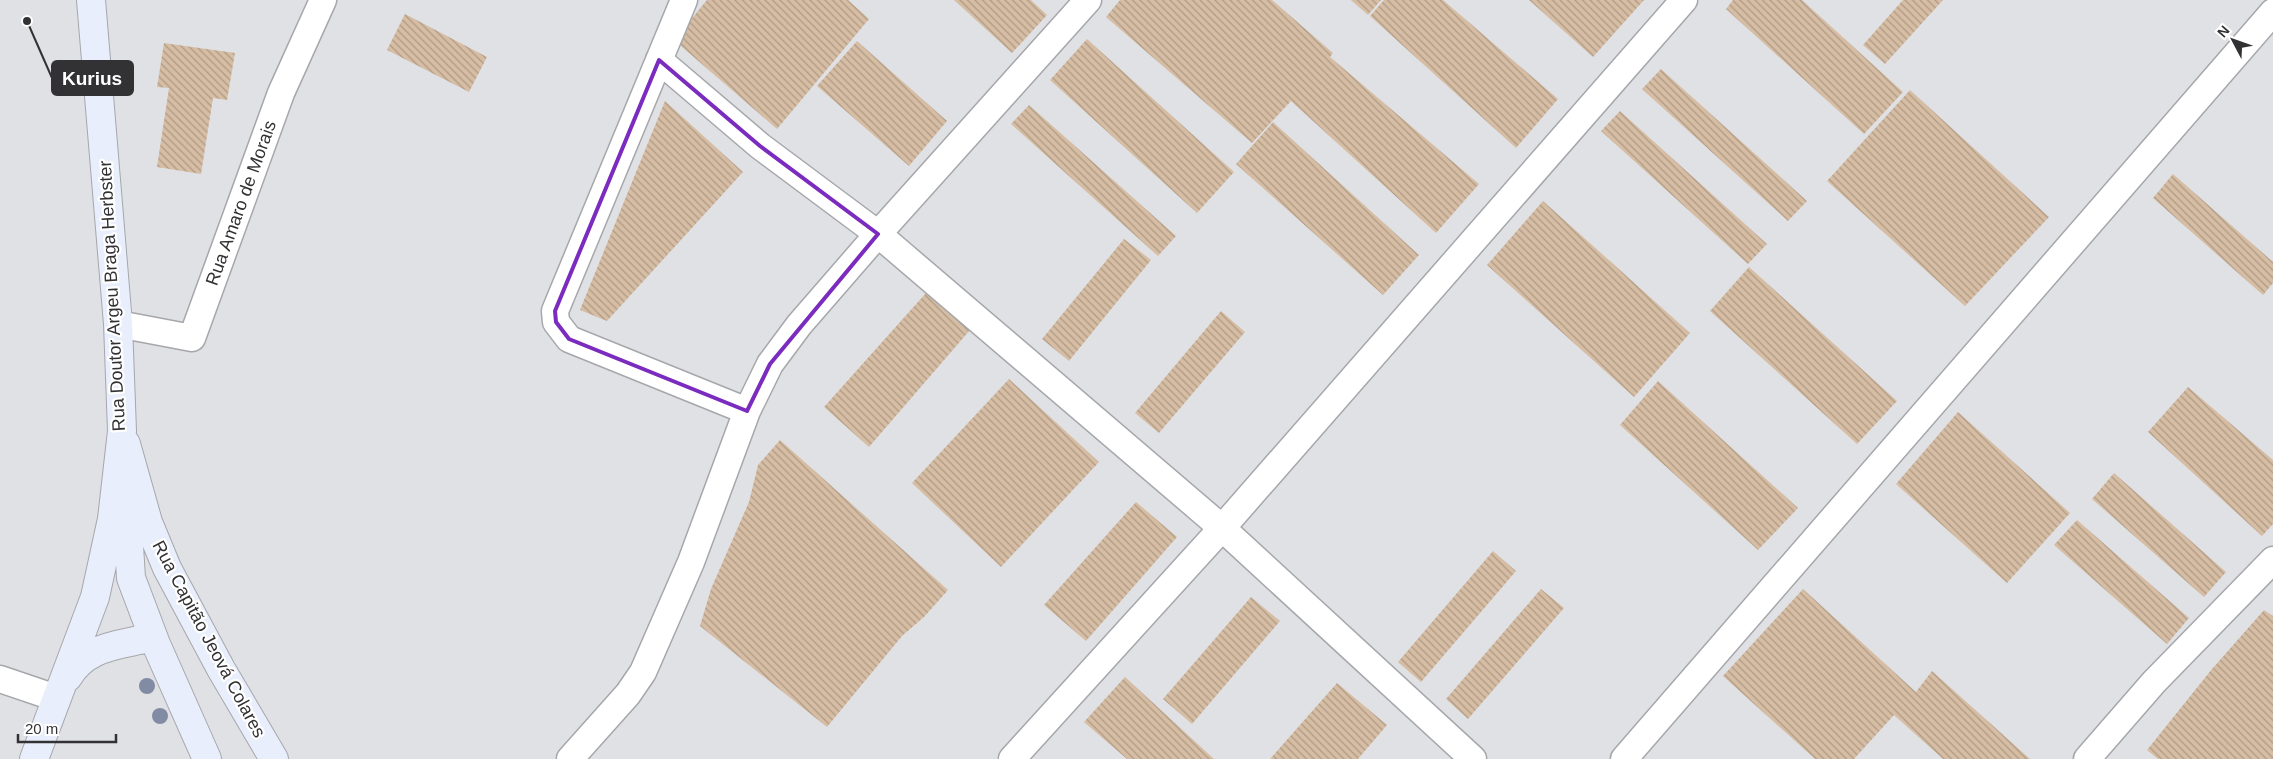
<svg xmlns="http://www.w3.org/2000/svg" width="2273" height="759" viewBox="0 0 2273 759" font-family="Helvetica,sans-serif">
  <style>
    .building { fill: url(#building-back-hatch) }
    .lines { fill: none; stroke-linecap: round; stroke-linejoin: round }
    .street-casing { stroke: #a6a7ab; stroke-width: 29 }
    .secondary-casing { stroke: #a6a7ab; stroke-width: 30 }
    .street { stroke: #fff; stroke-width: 26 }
    .secondary { stroke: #e8eefb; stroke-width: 28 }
    .tree { fill: #828ba4 }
    .marked { fill: none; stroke: #7b2cbf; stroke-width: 4; stroke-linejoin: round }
    .labels { text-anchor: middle; stroke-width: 4.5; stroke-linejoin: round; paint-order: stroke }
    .street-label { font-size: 18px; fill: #323234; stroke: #fff }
    .leader { fill: none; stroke: #323234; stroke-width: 2 }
    .callout-dot { fill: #323234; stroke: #fff; stroke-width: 2 }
    .callout { fill: #323234; stroke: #323234; stroke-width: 2 }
    .callout-label { font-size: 19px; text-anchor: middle; font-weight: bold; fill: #fff }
  </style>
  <defs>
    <pattern id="building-back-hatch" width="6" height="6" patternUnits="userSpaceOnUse" patternTransform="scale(1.25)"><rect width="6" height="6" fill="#d6bda3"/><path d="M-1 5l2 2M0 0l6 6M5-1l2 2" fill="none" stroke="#ae9a86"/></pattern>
  </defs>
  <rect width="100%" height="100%" fill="#e0e1e5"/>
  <!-- building -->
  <path class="building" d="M 707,0 L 848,0 L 869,19 L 777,129 L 674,40 Z
    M 954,0 L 1031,0 L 1047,15 L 1012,53 Z
    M 1120,0 L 1272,0 L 1333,53 L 1330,57 L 1479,184 L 1436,233 L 1291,101 L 1252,143 L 1106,17 Z
    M 1351,0 L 1381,0 L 1368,15 Z
    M 1384,0 L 1443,0 L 1558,99 L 1516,148 L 1370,16 Z
    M 1529,0 L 1644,0 L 1593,57 Z
    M 1733,0 L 1802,0 L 1903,92 L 1864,134 L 1726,9 Z
    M 1903,0 L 1943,0 L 1885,64 L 1863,45 Z
    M 405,14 L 487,57 L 469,92 L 387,50 Z
    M 1087,39 L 1234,172 L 1197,213 L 1050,80 Z
    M 857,41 L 947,121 L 909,166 L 817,86 Z
    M 164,43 L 235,53 L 227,100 L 213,98 L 201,174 L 157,167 L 169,88 L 157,87 Z
    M 1661,69 L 1807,201 L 1788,221 L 1642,89 Z
    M 1910,90 L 2049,217 L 1965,306 L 1827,181 Z
    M 665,101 L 743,172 L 607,321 L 580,310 Z
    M 1029,105 L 1176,236 L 1158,256 L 1011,124 Z
    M 1620,111 L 1767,244 L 1748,264 L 1601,131 Z
    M 1273,122 L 1419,255 L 1383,295 L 1236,164 Z
    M 2173,174 L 2273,262 L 2273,283 L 2263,295 L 2153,198 Z
    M 1543,201 L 1690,333 L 1634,397 L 1487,265 Z
    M 1124,239 L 1151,260 L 1069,361 L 1042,339 Z
    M 1749,267 L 1897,401 L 1857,444 L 1710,311 Z
    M 926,293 L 970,330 L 869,447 L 824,407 Z
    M 1221,311 L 1245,332 L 1159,433 L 1135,413 Z
    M 1009,379 L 1099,462 L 1001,567 L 912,483 Z
    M 1658,381 L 1798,508 L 1758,550 L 1620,425 Z
    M 2188,387 L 2273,460 L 2273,524 L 2262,536 L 2148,432 Z
    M 1958,412 L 2070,513 L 2007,583 L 1896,484 Z
    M 780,440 L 948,590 L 924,617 L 902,636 L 827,727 L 700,626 L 711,589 L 749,502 L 758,465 Z
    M 2114,473 L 2226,572 L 2204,597 L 2092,499 Z
    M 1136,502 L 1177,537 L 1086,641 L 1044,605 Z
    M 2077,520 L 2189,618 L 2167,644 L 2054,545 Z
    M 1493,551 L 1516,571 L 1421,682 L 1398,662 Z
    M 1541,589 L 1564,608 L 1468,719 L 1446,699 Z
    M 1803,589 L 1916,692 L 1932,671 L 2030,759 L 1943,759 L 1894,715 L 1854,759 L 1815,759 L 1723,676 Z
    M 1251,597 L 1280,621 L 1192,724 L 1163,699 Z
    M 2264,610 L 2273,616 L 2273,759 L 2158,759 L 2147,750 L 2212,669 Z
    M 1125,677 L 1214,759 L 1127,759 L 1084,722 Z
    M 1337,683 L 1387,725 L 1358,759 L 1270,759 Z"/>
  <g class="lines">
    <defs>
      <path id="street" d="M 684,0 L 555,311 L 556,322 L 569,339 L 747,411
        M 659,60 L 760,146 L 878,234 L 1222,528 L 1473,759
        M 118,324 L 192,338 L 281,93 L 323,0
        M 0,679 L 56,698
        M 570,759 L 628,694 L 643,672 L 691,562 L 747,411 L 770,364 L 799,325 L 878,234 L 1088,0
        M 1012,759 L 1222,528 L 1684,0
        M 1624,759 L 2273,12
        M 2087,759 L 2154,682 L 2273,560"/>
      <path id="secondary" d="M 126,444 L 148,522 L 167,568 L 221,669 L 274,759
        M 126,497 L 131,578 L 156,644 L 207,759
        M 68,677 C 82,653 105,647 130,642 C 140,640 148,637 156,644
        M 34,759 L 95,597 L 112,519 L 122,431 L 118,324 L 91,0"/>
    </defs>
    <!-- street casing -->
    <use href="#street" class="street-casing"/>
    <!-- secondary casing -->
    <use href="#secondary" class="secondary-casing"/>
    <!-- street -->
    <use href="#street" class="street"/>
    <!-- secondary -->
    <use href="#secondary" class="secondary"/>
  </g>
  <!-- trees -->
  <g class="tree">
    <circle cx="147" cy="686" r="8"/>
    <circle cx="160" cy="716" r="8"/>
  </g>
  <!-- marked area -->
  <path class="marked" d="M 659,60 L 760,146 L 878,234 L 770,364 L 747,411 L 569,339 L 556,322 L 555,311 Z"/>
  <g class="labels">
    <!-- street labels -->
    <g class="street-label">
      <text transform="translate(241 203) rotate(-70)" y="6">Rua Amaro de Morais</text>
      <text transform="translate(112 296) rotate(-93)" y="6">Rua Doutor Argeu Braga Herbster</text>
      <text transform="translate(209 639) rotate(62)" y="6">Rua Capitão Jeová Colares</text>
    </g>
  </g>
  <!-- callouts -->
  <path class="leader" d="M27 21L52 78"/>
  <circle class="callout-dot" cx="27" cy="21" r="5"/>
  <rect class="callout" x="52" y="61" width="81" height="34" rx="5"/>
  <g class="callout-label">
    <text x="92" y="85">Kurius</text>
  </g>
  <!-- north arrow -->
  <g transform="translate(2233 40) rotate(311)" stroke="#ffffff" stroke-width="4" paint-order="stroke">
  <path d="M0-4L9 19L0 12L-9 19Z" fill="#323234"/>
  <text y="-8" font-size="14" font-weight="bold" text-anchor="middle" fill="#323234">N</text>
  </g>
  <!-- scale -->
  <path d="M18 734v8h98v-8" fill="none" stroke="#323234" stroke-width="2.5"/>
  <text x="25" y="734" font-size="15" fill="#323234" stroke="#ffffff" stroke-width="4" paint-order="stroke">20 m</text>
</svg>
